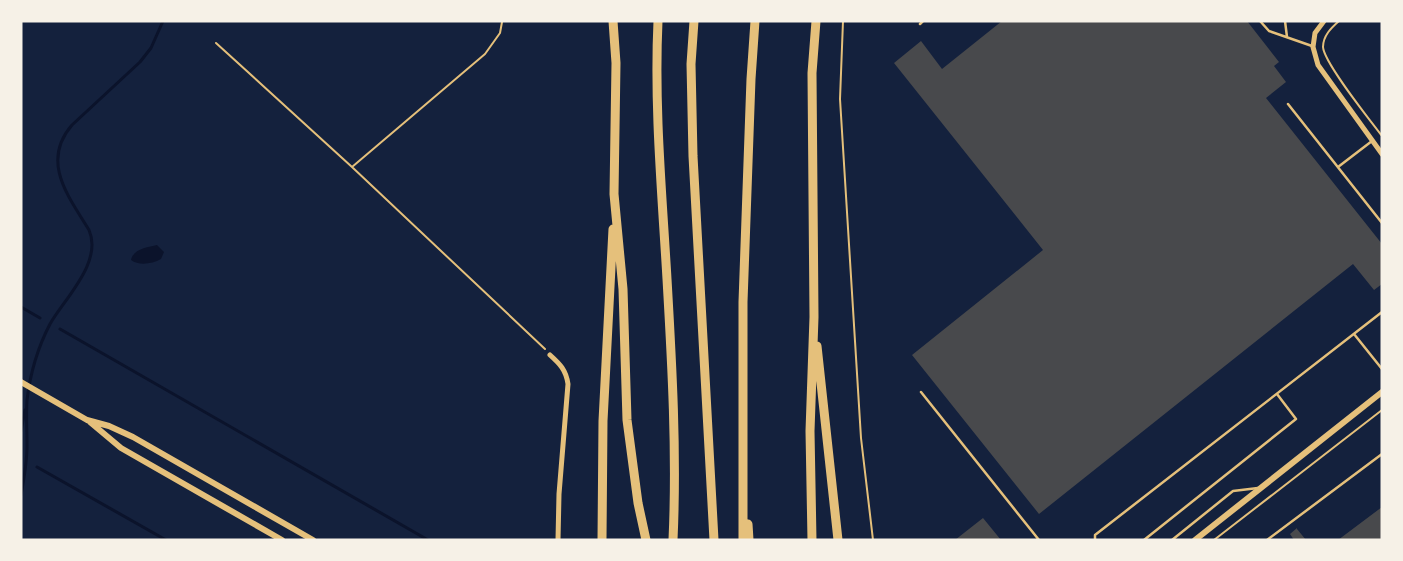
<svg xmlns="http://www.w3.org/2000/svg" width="1403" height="561" viewBox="0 0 1403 561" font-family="'Noto Sans',sans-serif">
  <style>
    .water { fill: #0b132b }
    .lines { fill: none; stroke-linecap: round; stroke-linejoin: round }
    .stream { stroke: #0b132b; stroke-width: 3 }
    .building { fill: #48494c }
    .path { stroke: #e5c07b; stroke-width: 2 }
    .service { stroke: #e5c07b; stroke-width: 2.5 }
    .minor { stroke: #e5c07b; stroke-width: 5 }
    .tertiary { stroke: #e5c07b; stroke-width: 6 }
    .trunk { stroke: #e5c07b; stroke-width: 9 }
    .motorway { stroke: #e5c07b; stroke-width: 9 }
  </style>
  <rect width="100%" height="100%" fill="#14213d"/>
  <!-- water -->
  <path class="water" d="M 157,245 L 164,252 L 161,259 C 152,264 139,266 131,260 C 133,249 148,247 157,245 Z"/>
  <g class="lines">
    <!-- stream -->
    <path class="stream" d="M 21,307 L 40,318
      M 60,329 L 428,540
      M 21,431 L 25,410
      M 37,467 L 166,540
      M 21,495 C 24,479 27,462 27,446 C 27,431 26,415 27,400 C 30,375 38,347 50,324 C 65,298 103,262 89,230 C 69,197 40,162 72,125 L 140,62 L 151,48 L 163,21"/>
  </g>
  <!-- building -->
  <path class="building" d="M 1002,21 L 1247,21 L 1279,62 L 1274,66 L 1286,82 L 1266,98 L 1382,244 L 1382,284 L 1374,290 L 1353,264 L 1039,514 L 912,355 L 1043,250 L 894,63 L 921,41 L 942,69 Z
    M 1382,507 L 1382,540 L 1338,540 Z
    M 983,518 L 1001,540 L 955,540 Z
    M 1297,528 L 1297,529 L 1306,540 L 1294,540 L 1290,534 Z"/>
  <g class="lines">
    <!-- path -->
    <path class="path" d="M 843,21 L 840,99 L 861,438 L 873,540
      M 1339,21 C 1331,28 1323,36 1323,47 C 1324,63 1370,120 1382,136
      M 216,43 L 352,167 L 545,349
      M 352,167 L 485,54 L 500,33 L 502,22
      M 1214,540 L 1382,410"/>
    <!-- service -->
    <path class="service" d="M 1260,21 L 1269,31 L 1312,46
      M 1285,21 L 1287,37
      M 920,24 L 923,21
      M 1288,104 L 1382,223
      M 1338,167 L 1372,141
      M 1354,334 L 1382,369
      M 921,392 L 1039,540
      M 1095,540 L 1095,535 L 1382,312
      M 1144,540 L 1296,419 L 1277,394
      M 1172,540 L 1233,491 L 1258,488
      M 1267,540 L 1382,454"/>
    <!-- minor -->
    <path class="minor" d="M 1324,21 L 1315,33 L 1313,47 L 1318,65 L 1382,154
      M 550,355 C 560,364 566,370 568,384 L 559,494 L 558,540"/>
    <!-- tertiary -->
    <path class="tertiary" d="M 21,382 L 87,420 L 109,426 L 133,437 L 313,540
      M 90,422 L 121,448 L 282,540
      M 1195,540 L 1382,392"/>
    <!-- trunk -->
    <path class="trunk" d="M 658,21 C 654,107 662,193 667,279 C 672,365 677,453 673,540"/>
    <!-- motorway -->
    <path class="motorway" d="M 613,21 L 616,63 L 614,194 L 623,289 L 627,420 L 638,503 L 646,540
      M 694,21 L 691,64 L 693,156 L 714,540
      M 817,346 L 838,540
      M 748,524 L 749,540
      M 602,540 L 603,421 L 613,229
      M 743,540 L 743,302 L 751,79 L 755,21
      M 812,540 L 810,431 L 814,317 L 812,73 L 816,21"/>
  </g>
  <!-- border -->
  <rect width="1403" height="561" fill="none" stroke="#f6f1e7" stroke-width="45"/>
</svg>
